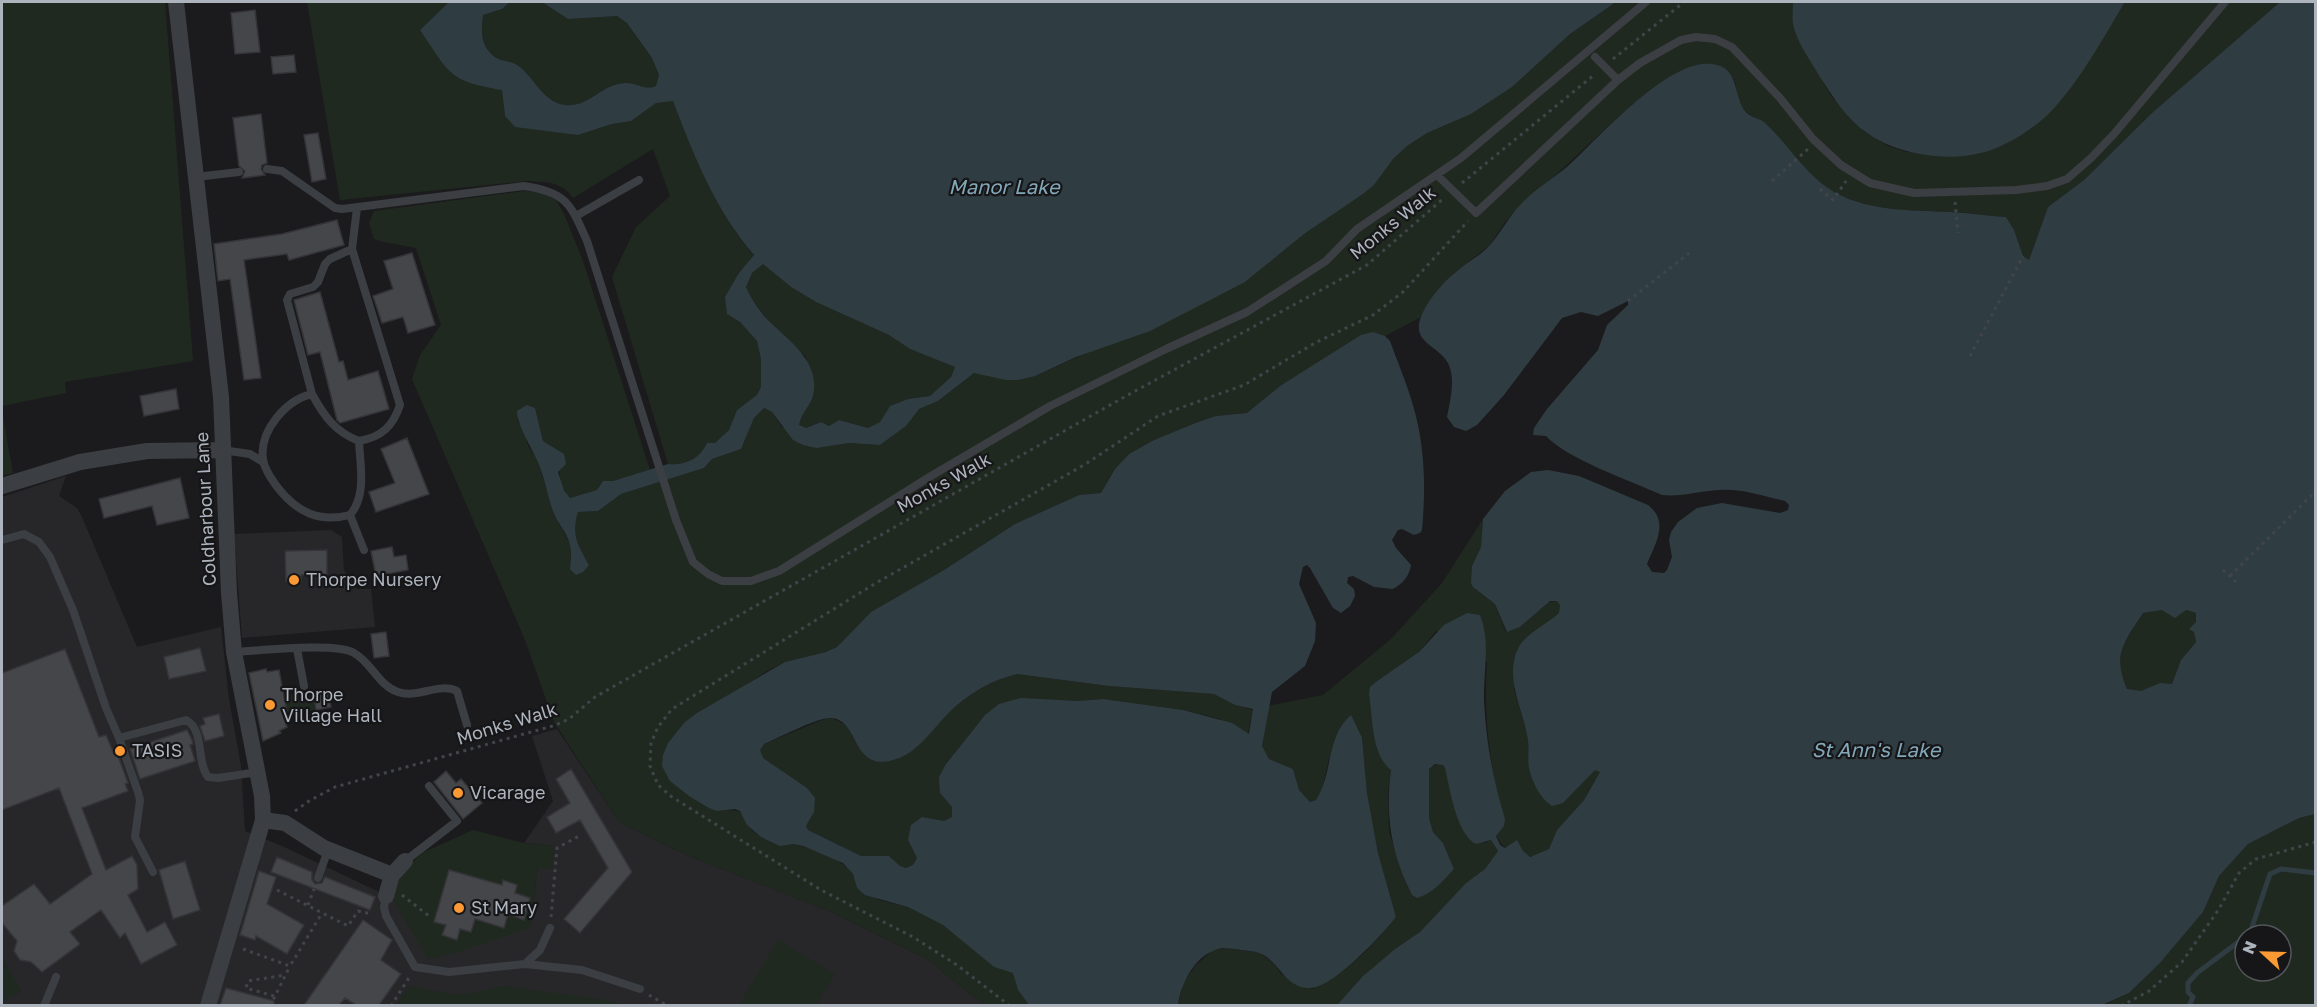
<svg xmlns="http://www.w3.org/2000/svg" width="2317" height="1007" viewBox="0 0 2317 1007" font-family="'Golos Text',sans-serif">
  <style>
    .built { fill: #27272a }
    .green { fill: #202920; fill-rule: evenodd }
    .water { fill: #2f3d43; fill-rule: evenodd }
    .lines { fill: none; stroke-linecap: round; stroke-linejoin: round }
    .stream { stroke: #2f3d43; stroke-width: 5 }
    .building { fill: #45464a; stroke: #353539; stroke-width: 1.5 }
    .path { stroke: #41454a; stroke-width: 3; stroke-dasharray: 3 4.5; stroke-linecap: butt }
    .service { stroke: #3b3e42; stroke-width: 8 }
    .minor { stroke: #3b3e42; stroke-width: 16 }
    .poi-dot { fill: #fb9935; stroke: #161618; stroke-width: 2 }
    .labels { text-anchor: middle; stroke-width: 4.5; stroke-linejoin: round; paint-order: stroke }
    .street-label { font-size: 18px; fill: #adb4bd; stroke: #161618 }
    .poi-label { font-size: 18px; fill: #adb4bd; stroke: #161618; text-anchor: start }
    .water-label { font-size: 20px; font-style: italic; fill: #83a8b9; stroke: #161618 }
  </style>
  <rect width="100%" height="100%" fill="#1b1b1d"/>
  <!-- built -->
  <path class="built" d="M 66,476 L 59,496 L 77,508 L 82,517 L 137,647 L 221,627 L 229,699 L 241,766 L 245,831 L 282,846 L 392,898 L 532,923 L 537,869 L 554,846 L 524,843 L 553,801 L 532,736 L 557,729 L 619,822 L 684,854 L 834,913 L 927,959 L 984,1005 L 2,1005 L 2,497 Z
    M 331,530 L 342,537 L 344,570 L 357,589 L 371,589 L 375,627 L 242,638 L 234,534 Z"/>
  <!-- green -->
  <path class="green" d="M 2,2 L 165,2 L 193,361 L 65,382 L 66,393 L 2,406 Z
    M 307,2 L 449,2 L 420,30 L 430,44 L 481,86 L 502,90 L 505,116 L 554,131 L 578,135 L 612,124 L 631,121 L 656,103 L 673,100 C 694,156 715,210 754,256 L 739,273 L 727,314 L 740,322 L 757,341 L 761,359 L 761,387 L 757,395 L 737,410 L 729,430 L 715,443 L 707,443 C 700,458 686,466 668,464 L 612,277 L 636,227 L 670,196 L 653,149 L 573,198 C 562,181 545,182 527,181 L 340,200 Z
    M 510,2 L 542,2 L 568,19 L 617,16 L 627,23 L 652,58 L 659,75 L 656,86 C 646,91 635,83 624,83 C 601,84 589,108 565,105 C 543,102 535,79 520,67 C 507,57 497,66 486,46 C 480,37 482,25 483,15 L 502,9 Z
    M 1616,2 L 1793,2 L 1793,24 L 1803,48 L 1832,97 L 1854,123 L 1866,133 L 1888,146 L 1907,152 L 1956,156 L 1981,153 L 2008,143 L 2097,48 L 2125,2 L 2280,2 L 2152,113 L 2084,180 L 2048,207 L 2029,260 L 2023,256 L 2014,230 L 2006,217 C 1989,216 1972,213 1955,212 C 1913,210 1866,212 1829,189 C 1807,174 1789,149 1771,129 C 1761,118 1745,117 1738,100 C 1735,93 1738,85 1733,78 L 1651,89 L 1617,118 L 1505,222 L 1489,246 L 1455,272 L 1439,288 L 1421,317 L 1385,336 L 1373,332 L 1280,386 L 1247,413 L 1216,416 L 1198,422 L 1154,440 L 1129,454 L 1115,469 L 1101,493 L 1079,495 L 1015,524 L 944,570 L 871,612 L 837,647 L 826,652 L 785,662 L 767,671 L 734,693 L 717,811 C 755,806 735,822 760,836 C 767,840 779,841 787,843 C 804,846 845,858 853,875 C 855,879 856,884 857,888 L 879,900 L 908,907 L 943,925 L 994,967 L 1014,973 L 1018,990 L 1029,1005 L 984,1005 L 927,959 L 834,913 L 684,854 L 619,822 L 554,722 L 525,640 L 412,379 L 420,355 L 441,325 L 416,248 L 384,242 L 374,239 L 369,223 L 374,211 L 524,191 L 540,192 L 556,200 L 564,214 L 583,261 L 650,470 L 613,481 L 603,481 L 597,490 L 570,498 C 558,481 557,473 564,454 L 543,441 L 535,408 L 517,420 L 524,430 L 528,446 L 537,459 L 555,516 L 570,544 L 572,558 L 570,569 L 589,565 C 578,545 571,534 578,512 L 598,511 L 621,494 L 704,468 L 712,459 L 741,449 L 754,418 L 764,408 L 772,412 L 781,426 L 817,448 L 849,443 L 880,445 L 906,426 L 919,409 L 938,401 L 974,373 L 1035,376 L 1245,282 L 1304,234 L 1363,194 L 1374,185 L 1393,159 L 1407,146 L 1427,133 L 1471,114 L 1512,87 L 1570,34 Z
    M 763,264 L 791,287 L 816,302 L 889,335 L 910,349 L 955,367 L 951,377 L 930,396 L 908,399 L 890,406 L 880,422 L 868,428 L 839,420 L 829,426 L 821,422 L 806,428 L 798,425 L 801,414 L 813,397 L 806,357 L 768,320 L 752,300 L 746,287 L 752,273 Z
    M 2,411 L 13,473 L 2,476 Z
    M 1483,519 L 1481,547 L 1472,566 L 1473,587 L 1495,604 L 1506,632 L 1520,627 L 1549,602 L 1557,601 L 1560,605 L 1559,613 L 1550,620 L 1514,689 L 1528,737 L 1529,767 L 1563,803 L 1595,769 L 1600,772 L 1584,800 L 1557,830 L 1549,849 L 1530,857 C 1513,843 1508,858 1496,835 L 1504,826 C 1491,770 1483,720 1487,662 L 1436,631 L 1419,652 L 1370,688 L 1391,770 L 1388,792 L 1389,832 L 1407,885 L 1412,895 L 1417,898 L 1432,890 L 1454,869 L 1443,843 L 1433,832 L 1429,818 L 1429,769 C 1434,765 1441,761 1445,768 L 1484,843 L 1491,840 L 1498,851 L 1485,869 L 1466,883 L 1420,932 L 1395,949 L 1363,976 L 1337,1005 L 1178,1006 L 1184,981 L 1196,965 L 1212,951 L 1225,948 L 1260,953 L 1274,964 L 1281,974 L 1312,989 C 1346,975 1374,945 1396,917 L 1378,853 L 1367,793 L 1362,738 L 1329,758 L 1322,791 L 1316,800 L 1310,802 L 1299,790 L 1293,769 L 1269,759 L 1262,746 L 1268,706 L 1323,695 L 1391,639 L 1442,583 Z
    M 2162,610 L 2186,610 L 2196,613 C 2197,624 2193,632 2196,642 L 2181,660 L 2172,684 L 2160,683 L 2141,692 L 2127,689 L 2119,668 L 2122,647 L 2143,613 Z
    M 1017,674 L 1109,686 L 1214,694 L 1235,705 L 1253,710 L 1248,734 L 1217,718 L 1183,710 L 1103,699 L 1077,701 L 985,715 L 946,764 L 940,793 L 952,807 L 952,817 L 944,821 L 922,817 L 908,840 L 917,858 L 913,865 L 906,868 L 900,866 L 889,856 L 861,856 L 808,830 L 806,826 L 814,812 L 806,788 L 763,758 L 759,750 L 764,744 L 827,718 L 834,719 L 846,725 L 856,743 L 892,761 C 907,756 917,744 928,733 C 956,705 977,684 1017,674 Z
    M 300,692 L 304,696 L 314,695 L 316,710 L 287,713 L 284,696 Z
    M 2315,814 L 2315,1005 L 2102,1006 L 2129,993 L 2160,963 L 2203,912 L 2219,876 L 2248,844 L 2299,818 ZM 2245,935 L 2281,935 L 2281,971 L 2245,971 Z
    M 473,830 L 524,843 L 554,846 L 552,869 L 537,869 L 532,923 L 526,929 L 458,952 L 428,959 L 392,898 L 401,874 L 422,853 Z
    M 778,940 L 835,974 L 816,1005 L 739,1005 Z
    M 2,958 L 22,992 L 2,1000 Z
    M 408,986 L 459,995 L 505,986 L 599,999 L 627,1005 L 396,1005 Z"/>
  <!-- water -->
  <path class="water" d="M 449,2 L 510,2 L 502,9 L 483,15 C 482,25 480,37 486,47 C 498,66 507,57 520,67 C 535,79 543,102 565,105 C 589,108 601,84 625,83 C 635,82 646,91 656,86 L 659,75 L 652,58 L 627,23 L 617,16 L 568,19 L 542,2 L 1616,2 L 1570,34 L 1512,87 L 1471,114 L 1427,133 L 1407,146 L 1393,159 L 1374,185 L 1363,194 L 1304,234 L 1245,282 L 1150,331 L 1076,357 L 1035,376 L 1018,380 L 1006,380 L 974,373 L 938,401 L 919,409 L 906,426 L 880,445 L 849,443 L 817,448 L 803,445 L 793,440 L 772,412 L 764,408 L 754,418 L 741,449 L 712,459 L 704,468 L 621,494 L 598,511 L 578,512 C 571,535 578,545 589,565 L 583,572 L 576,575 L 570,569 C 571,561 572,553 570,545 C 568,535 560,526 555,516 C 547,497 545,476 536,458 C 530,445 517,424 517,411 L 527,405 L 535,408 L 543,441 L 564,454 L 566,464 L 558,472 L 564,490 L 570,498 L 597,490 L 603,481 L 613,481 L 668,464 C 686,466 700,458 707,443 L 715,443 L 729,430 L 737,410 L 757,395 L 761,387 L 761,359 L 757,341 L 740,322 L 727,314 L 725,297 L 739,273 L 754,255 C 715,210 694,156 673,101 L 656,103 L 631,121 L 612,124 L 578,135 L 515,127 L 505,116 L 502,90 C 447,81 450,73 420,30 ZM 763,264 L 791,287 L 816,302 L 889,335 L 910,349 L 955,367 L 951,377 L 930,396 L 908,399 L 890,406 L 880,422 L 868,428 L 839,420 L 829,426 L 821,422 L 806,428 L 799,425 C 801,413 810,406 813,396 C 821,360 787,340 767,319 C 758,309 751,299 746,287 L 752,273 Z
    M 1793,2 L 2125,2 C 2103,38 2066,107 2030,129 C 2016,139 1998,149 1981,153 C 1946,162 1896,154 1867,133 C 1847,120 1833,97 1820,77 C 1811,61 1797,43 1793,24 C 1792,17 1793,9 1793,2 Z
    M 2280,2 L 2316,2 L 2315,814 L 2299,818 L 2248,844 L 2219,876 L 2203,912 L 2160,963 L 2129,993 L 2102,1005 L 1337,1005 L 1363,976 L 1395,949 L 1420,932 L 1466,883 L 1485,869 L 1498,851 L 1491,840 L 1476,844 C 1456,834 1450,788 1445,768 L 1443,765 L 1435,764 L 1429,769 L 1429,818 L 1433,832 L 1443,843 L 1454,869 C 1444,880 1432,894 1417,898 L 1412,895 C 1391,854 1385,815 1391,770 C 1371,754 1373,718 1369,694 L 1370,687 L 1376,682 L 1419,652 L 1444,625 L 1467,613 L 1480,615 C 1491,643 1483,671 1484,701 C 1486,742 1493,780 1505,819 L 1504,826 L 1496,836 L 1500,845 L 1505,848 L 1517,840 L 1523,851 L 1530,857 L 1549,849 L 1557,830 L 1584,800 L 1600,772 L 1595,770 L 1563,803 L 1552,806 C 1540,798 1532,782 1529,768 C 1527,757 1530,746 1527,735 C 1522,707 1503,674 1520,645 C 1526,635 1549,622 1559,613 L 1560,605 L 1557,601 L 1550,601 L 1520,627 L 1507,632 L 1495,604 L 1473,587 L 1471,583 L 1472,566 L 1481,547 L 1483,519 L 1505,491 L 1531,472 L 1548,470 L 1579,476 L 1648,505 C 1670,522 1655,544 1647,564 L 1652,572 L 1664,573 L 1667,570 L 1672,557 L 1669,540 L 1671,532 L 1678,522 L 1697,508 L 1722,503 L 1780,513 L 1788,510 L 1789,505 L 1785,501 C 1763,496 1741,488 1719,490 C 1699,491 1682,497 1662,495 C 1631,481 1567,459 1546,436 L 1533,435 L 1534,428 L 1547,409 L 1598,350 L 1607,325 L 1628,305 L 1628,301 L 1598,316 L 1581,312 L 1562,318 L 1504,395 L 1477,425 L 1466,431 L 1454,427 L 1447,417 C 1450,401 1456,379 1448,363 C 1438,345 1411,343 1421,317 C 1427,301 1443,282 1457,271 C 1467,262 1480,256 1489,246 C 1501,233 1509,216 1522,203 C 1535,189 1553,179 1568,166 C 1599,138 1673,52 1717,65 C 1740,71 1733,98 1746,112 C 1751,118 1760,118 1765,123 C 1787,143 1803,171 1828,188 C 1863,212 1911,210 1951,212 C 1970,213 1988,216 2006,217 L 2014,230 L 2023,256 L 2029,260 L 2048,207 L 2084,180 L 2152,113 ZM 2162,610 L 2175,618 L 2186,610 L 2196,613 L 2196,622 L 2189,629 L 2194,632 L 2196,642 L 2181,660 L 2172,684 L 2160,683 L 2141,691 L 2127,689 C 2112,654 2124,643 2143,613 Z
    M 1373,332 L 1385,336 L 1390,341 C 1397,361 1406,381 1412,402 C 1425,443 1426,487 1422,530 L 1420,533 L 1414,535 L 1402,529 L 1398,530 L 1392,540 L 1396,548 L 1411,565 C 1409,577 1403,583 1393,589 L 1374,587 L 1353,576 L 1348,577 L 1347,583 L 1354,589 L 1355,596 L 1350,606 L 1341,613 L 1333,608 L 1310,568 L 1307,565 L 1303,567 L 1299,584 L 1316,623 L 1315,641 L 1305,666 L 1272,692 L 1262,746 L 1269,759 L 1293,769 L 1299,790 L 1310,802 L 1316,800 C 1333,775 1326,736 1351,715 L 1362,738 L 1367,793 L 1378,853 L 1396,917 C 1382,935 1333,988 1310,988 C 1285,989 1279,960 1259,953 C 1254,951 1247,951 1241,950 C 1235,949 1229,948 1223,948 C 1196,952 1181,982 1178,1005 L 1029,1005 L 1018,990 L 1013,973 L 994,967 L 943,925 L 908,907 L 865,895 L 857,888 L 853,874 L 843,863 L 803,846 L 793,844 L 780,846 L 761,837 L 747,825 L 740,811 L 735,809 L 717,811 L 709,808 L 689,796 L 670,781 L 662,766 L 663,755 L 668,743 L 685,722 L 697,713 L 785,662 L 826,652 L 837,647 L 871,612 L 944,570 L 1015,524 L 1079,495 L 1101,493 L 1115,469 L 1129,454 L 1154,440 L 1198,422 L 1216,416 L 1247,413 L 1280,386 L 1361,335 ZM 1017,674 L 1109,686 L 1214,694 L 1235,705 L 1253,709 L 1249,734 L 1232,723 L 1183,710 L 1103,699 L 1077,701 L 1021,698 L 999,704 L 985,715 L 946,764 L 939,777 L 940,793 L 952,807 L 952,817 L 944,821 L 922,817 L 911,825 L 908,840 L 917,858 L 913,865 L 906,868 L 900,866 L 889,856 L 861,856 L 808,830 L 806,826 L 814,812 L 815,798 L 807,788 L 763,758 L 760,750 L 764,744 C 778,738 815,719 828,718 C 859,715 850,769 890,761 C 919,755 935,724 956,706 C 975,690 993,680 1017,674 Z"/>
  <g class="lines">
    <!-- stream -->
    <path class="stream" d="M 2247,935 L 2250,933 L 2270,874 L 2281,869 L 2316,873
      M 2189,1006 L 2193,997 L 2188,992 L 2188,983 L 2197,973 L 2245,937"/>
  </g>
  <!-- building -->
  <path class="building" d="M 255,10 L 260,52 L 235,54 L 231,13 Z
    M 294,55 L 296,72 L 273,74 L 271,57 Z
    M 261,114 L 267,163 L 262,165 L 261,169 L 265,175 L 242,178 L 245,171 L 239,166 L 233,118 Z
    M 318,133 L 326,179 L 312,182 L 304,135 Z
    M 337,220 L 344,245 L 289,260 L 287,254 L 244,260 L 261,378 L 244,380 L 230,279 L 218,281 L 214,244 L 282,234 Z
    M 412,253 L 435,325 L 408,333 L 403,317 L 382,323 L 373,296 L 393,289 L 384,261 Z
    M 320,292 L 339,362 L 343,361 L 348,380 L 378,371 L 389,409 L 340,423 L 337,420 L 320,352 L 308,355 L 294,300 Z
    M 176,389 L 179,409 L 144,416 L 140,396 Z
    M 407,438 L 429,494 L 376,512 L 369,492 L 395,483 L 381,449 Z
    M 180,478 L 189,518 L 157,525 L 152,506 L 104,518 L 99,499 Z
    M 392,547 L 394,557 L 406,555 L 408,570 L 376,576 L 371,551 Z
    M 327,550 L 327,574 L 301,575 L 301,581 L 286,581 L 285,551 Z
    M 386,632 L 389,656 L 374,658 L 371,634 Z
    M 200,648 L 206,671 L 169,679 L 164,657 Z
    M 65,649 L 99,737 L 106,735 L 114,754 L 117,753 L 128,783 L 125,784 L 128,791 L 82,808 L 106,870 L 132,856 L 137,865 L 138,889 L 128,895 L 147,932 L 165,922 L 177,945 L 141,964 L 125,933 L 120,938 L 101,910 L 70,932 L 80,944 L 42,972 L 31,962 L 20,960 L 14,951 L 17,941 L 2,923 L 2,906 L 34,884 L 50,904 L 92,874 L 59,788 L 2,810 L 2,673 Z
    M 266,669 L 267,672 L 279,670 L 288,717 L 284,718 L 287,727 L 279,731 L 281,733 L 263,741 L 249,673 Z
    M 328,693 L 331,707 L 316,710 L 314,695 Z
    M 219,714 L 224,736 L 205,741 L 200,726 L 205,724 L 203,718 Z
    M 187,730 L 192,740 L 193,744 L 190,745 L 195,761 L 140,779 L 130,749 Z
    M 571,769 L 632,872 L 580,933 L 564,919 L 608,868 L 580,820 L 556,833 L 547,817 L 570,803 L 556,779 Z
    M 446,771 L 456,783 L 461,779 L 482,803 L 463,819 L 434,782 Z
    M 277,857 L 312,872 L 312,880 L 315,884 L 322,883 L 325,877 L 375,897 L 370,910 L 271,872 Z
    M 185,861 L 200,910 L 173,919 L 159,870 Z
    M 449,870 L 502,885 L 503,880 L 517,885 L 515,893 L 530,898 L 524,920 L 508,914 L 504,928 L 475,919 L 471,932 L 460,929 L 457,940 L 442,935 L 446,925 L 434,922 Z
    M 259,871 L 276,877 L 267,904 L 304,925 L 287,954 L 256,936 L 255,940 L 240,935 Z
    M 363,920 L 392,940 L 381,960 L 401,974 L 379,1005 L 356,1005 L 345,998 L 339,1005 L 304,1005 Z
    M 226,988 L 274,1001 L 274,1005 L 220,1005 Z"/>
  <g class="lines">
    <!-- path -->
    <path class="path" d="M 1613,59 L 1684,2
      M 1772,181 L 1808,149
      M 1462,183 L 1594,75
      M 1820,189 L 1833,200 L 1846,181
      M 1955,202 L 1958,233
      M 1628,301 L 1693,250
      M 1970,356 L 2023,256
      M 2223,570 L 2236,582
      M 2230,576 L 2316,491
      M 295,811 L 309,801 L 335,787 L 556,725 L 569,719 L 595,697 L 1126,396 L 1367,265 L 1444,198
      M 277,890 L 348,926 L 358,911 L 372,914
      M 402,895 L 429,916
      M 308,905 L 314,889
      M 551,917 L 557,848 L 581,835
      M 243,949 L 290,966 L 322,913
      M 649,995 L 668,1006
      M 274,996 L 246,988 L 248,981 L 285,975
      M 270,1006 L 290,966
      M 391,1006 L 410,976
      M 1010,1006 L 957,965 L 913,937 L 821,890 L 672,797 L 658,785 L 650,766 L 651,743 L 658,727 L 672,709 L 876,583 L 1084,465 L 1158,416 L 1244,385 L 1315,343 L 1373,315 L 1403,292 L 1468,221
      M 2121,1006 L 2149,991 L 2182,962 L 2219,909 L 2239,873 L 2256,859 L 2316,842"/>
    <!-- service -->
    <path class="service" d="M 1595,57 L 1618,80
      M 267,169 L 282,171 L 335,208 L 342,209 L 524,186 C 567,192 571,205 587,241 L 676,520 L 693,562 L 708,574 L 722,581 L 751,581 L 779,571 L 931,476 L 1050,406 L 1166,349 L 1247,312 L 1326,261 L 1357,229 L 1461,158 L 1646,2
      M 1437,175 L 1476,213 L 1618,80 L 1640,63 L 1681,40 L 1696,37 L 1715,39 L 1732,47 L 1780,98 L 1813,139 L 1841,165 L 1870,183 L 1914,193 L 2016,190 L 2047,186 L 2067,179 L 2091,158 L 2114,134 L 2225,2
      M 196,177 L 239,172
      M 357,208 L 352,249 L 400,405 C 393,426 382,437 359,441 C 360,465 367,495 350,515 L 364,550
      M 576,216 L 639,180
      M 312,394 C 324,416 335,432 359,441
      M 222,450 L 250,454 L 263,462
      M 350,515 C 319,523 297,512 278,488 C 272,480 264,469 263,459 C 259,431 286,400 312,394 L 287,300 L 290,294 L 313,287 L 318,282 L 325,264 L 330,259 L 352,249
      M 2,540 L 24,534 L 39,542 L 50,557 L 73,610 L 106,708 L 119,738 L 186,720 C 205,730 196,762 208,777 L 218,778 L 258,772
      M 297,649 L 304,686
      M 234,652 C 259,651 335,642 354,653 C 371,662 379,686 398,692 C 417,699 439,682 457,691 L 467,725
      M 119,738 L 138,792 L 140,800 L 135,837 L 153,872
      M 405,861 L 457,821 L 429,786
      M 318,878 L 328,850
      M 386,896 L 384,907 L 386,916 L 415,967 L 449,972 L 525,964 L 540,950 L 550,928
      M 525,964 L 582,970 L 640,989
      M 44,1006 L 56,977"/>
    <!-- minor -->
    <path class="minor" d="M 176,2 L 221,397 L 229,593 L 234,652 L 262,796 L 263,820 L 208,1006
      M 2,486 L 80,462 L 147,451 L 222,450
      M 263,820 L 285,823 L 324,848 L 392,875
      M 386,896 L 392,875 L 405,861"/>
  </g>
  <!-- markers -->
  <g class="poi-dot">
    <circle cx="294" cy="580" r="6"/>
    <circle cx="270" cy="705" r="6"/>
    <circle cx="120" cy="751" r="6"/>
    <circle cx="458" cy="793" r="6"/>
    <circle cx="459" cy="908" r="6"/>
  </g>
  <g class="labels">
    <!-- street labels -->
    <g class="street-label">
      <text transform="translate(1393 223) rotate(-39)" y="6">Monks Walk</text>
      <text transform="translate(944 483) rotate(-29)" y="6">Monks Walk</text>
      <text transform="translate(206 509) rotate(-93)" y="6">Coldharbour Lane</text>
      <text transform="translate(507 724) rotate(-17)" y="6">Monks Walk</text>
    </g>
    <!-- poi labels -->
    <g class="poi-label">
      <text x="306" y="586">Thorpe Nursery</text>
      <text x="282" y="701">Thorpe<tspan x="282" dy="21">Village Hall</tspan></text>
      <text x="132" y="757">TASIS</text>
      <text x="470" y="799">Vicarage</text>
      <text x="471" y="914">St Mary</text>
    </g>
    <!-- water labels -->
    <g class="water-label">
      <text x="1004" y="194">Manor Lake</text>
      <text x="1876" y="757">St Ann's Lake</text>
    </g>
  </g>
  <!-- border -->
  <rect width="2317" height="1007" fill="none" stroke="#adb4bd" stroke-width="6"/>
  <!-- north arrow -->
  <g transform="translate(2263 953) rotate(292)"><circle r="28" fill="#161618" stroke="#52555a" stroke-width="1.5"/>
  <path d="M0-4.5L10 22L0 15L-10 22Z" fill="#fb9935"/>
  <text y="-9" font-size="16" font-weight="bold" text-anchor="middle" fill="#adb4bd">N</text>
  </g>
</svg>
